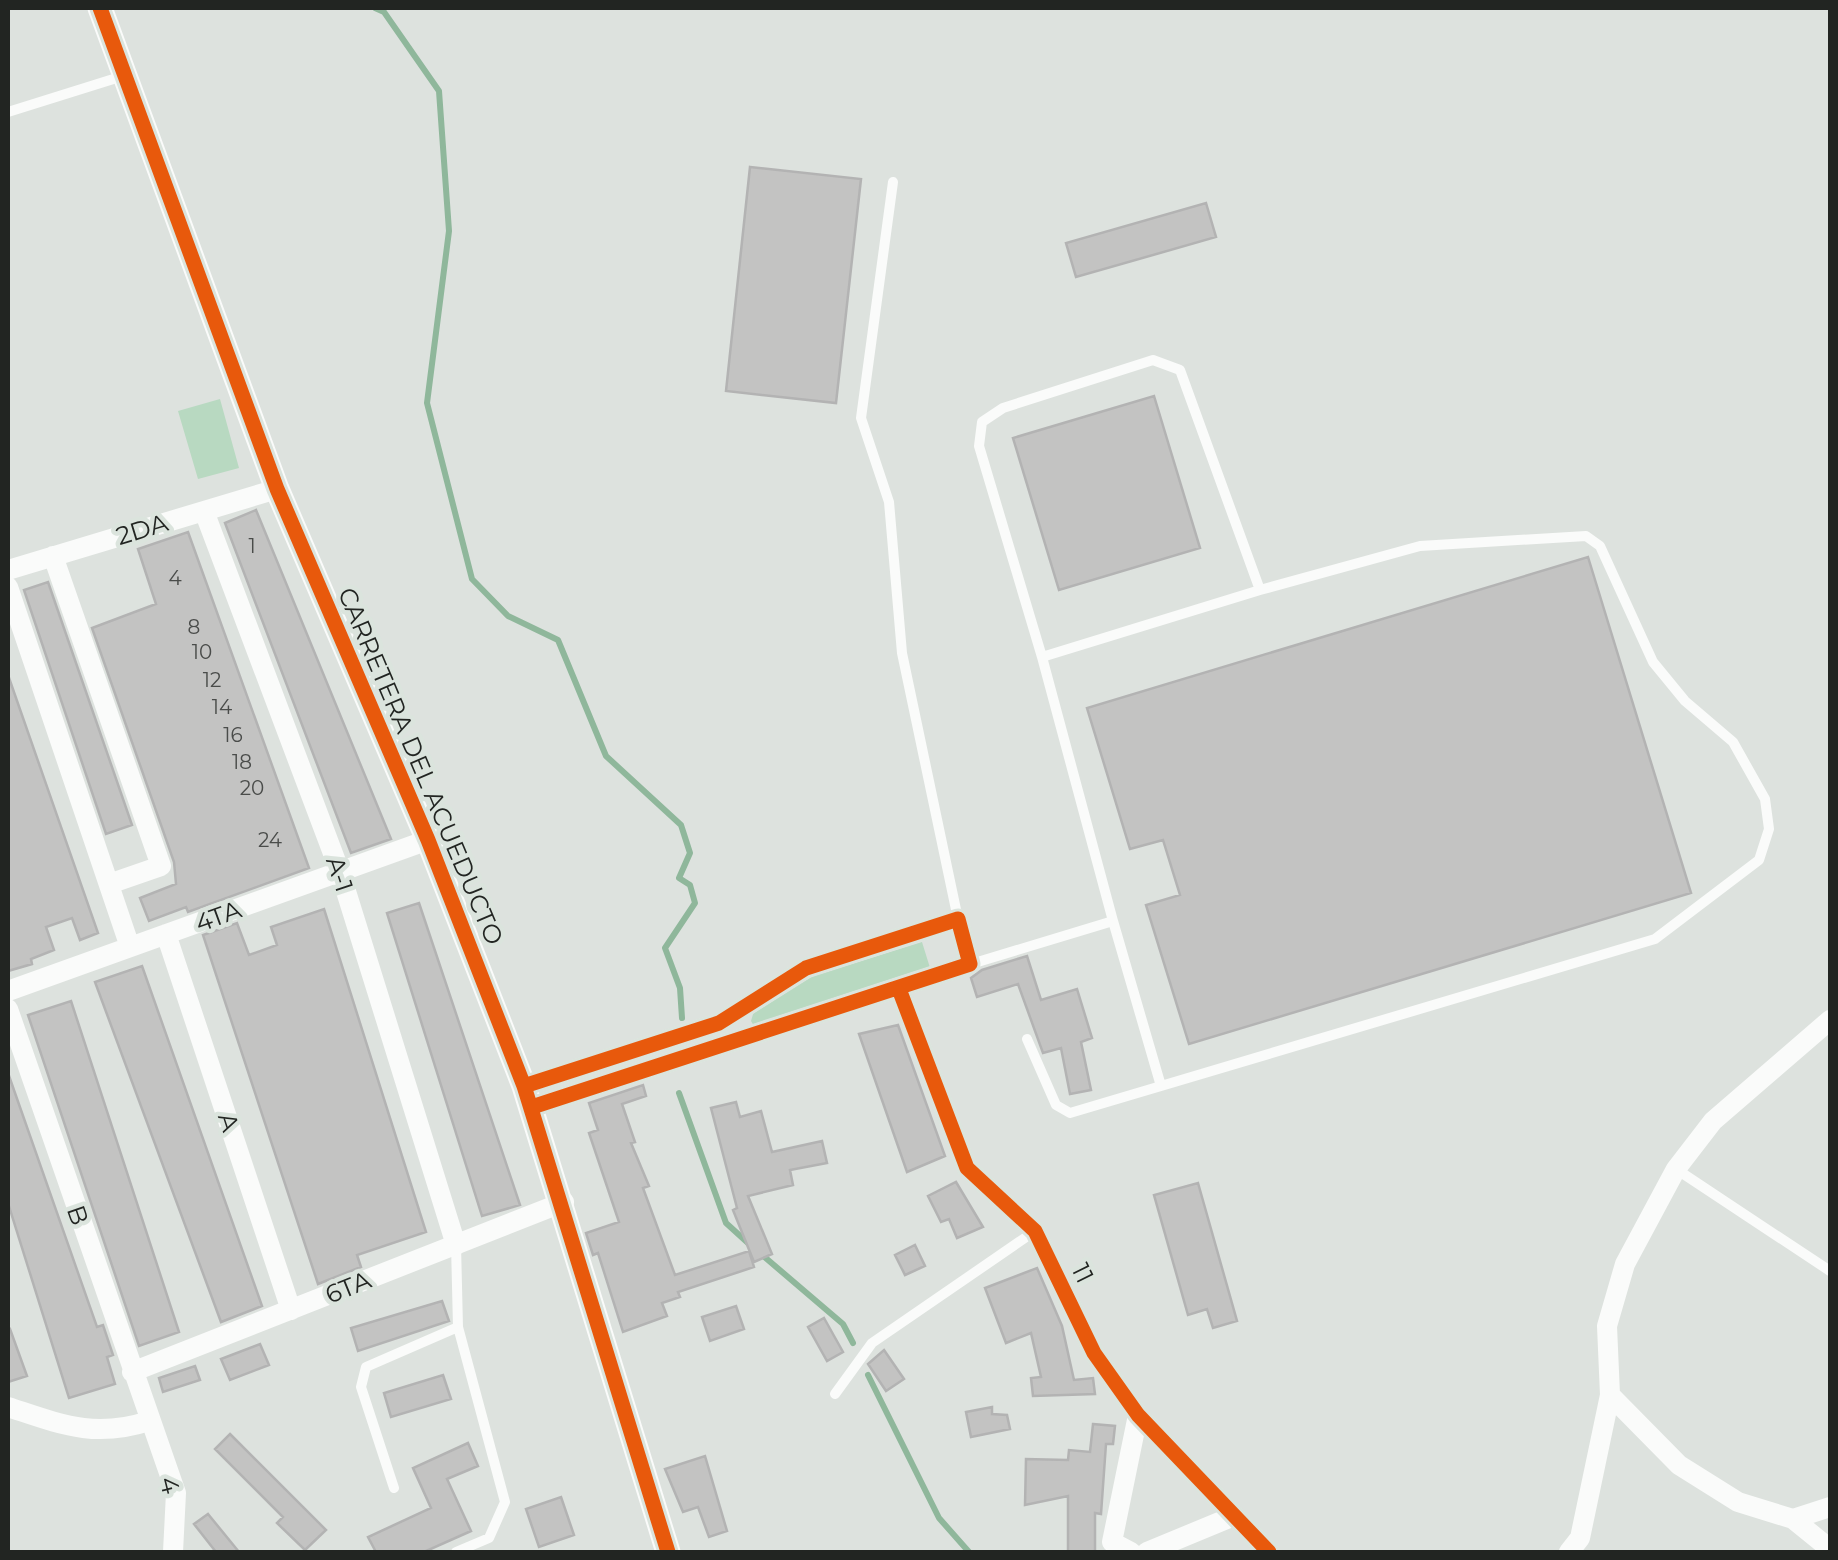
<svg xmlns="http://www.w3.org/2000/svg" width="1838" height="1560" viewBox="0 0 1838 1560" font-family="Montserrat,sans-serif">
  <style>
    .green { fill: #b8d9c1 }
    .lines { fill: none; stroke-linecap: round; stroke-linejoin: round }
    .stream { stroke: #8fb79b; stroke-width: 6 }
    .building { fill: #c3c3c2; stroke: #b3b3b3; stroke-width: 2.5 }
    .service { stroke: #fafbfa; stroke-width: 10 }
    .minor { stroke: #fafbfa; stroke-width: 20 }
    .tertiary { stroke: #fafbfa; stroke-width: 25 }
    .cycleway-casing { stroke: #dbe4dd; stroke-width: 21 }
    .cycleway { stroke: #e8590c; stroke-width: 15 }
    .labels { text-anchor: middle; stroke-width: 9; stroke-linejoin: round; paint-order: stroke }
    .number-label { font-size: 20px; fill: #4a4c4a }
    .street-label { font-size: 25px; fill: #222522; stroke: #dbe4dd }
  </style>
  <rect width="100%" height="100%" fill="#dde2de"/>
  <!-- green -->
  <path class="green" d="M 220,399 L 239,468 L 198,479 L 178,411 Z
    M 922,942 L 931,971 L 754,1026 L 751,1021 L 754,1011 L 813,976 Z"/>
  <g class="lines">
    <!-- stream -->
    <path class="stream" d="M 375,8 L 384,12 L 439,91 L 449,231 L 427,403 L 472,579 L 508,616 L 558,640 L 606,756 L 681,825 L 690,853 L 679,878 L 690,885 L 695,903 L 665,948 L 680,988 L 682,1018
      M 679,1093 L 726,1223 L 748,1243
      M 761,1254 L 843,1324 L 853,1343
      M 868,1375 L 939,1518 L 969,1552"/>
  </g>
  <!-- building -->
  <path class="building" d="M 750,167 L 861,179 L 836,403 L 726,391 Z
    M 1206,203 L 1216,237 L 1076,277 L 1066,243 Z
    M 1154,396 L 1200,548 L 1059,590 L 1013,438 Z
    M 256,510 L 391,839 L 351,853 L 225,523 Z
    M 188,532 L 309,868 L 188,912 L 186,907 L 149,921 L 140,898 L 176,884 L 174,862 L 92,628 L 156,604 L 138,549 Z
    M 1588,557 L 1691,893 L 1189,1044 L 1146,905 L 1180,895 L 1163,840 L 1130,849 L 1087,708 Z
    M 48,582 L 132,825 L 106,834 L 24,590 Z
    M 8,675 L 98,933 L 80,940 L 72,918 L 46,927 L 54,950 L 31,959 L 32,964 L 8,971 Z
    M 419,903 L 520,1205 L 482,1216 L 387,913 Z
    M 324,909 L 426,1232 L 357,1255 L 361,1267 L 318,1284 L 203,935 L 237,923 L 249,955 L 277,945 L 271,927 Z
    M 1027,956 L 1041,1000 L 1077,989 L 1092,1038 L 1081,1042 L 1091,1090 L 1070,1094 L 1061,1048 L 1043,1053 L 1018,984 L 977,997 L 971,978 L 982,970 Z
    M 142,966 L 262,1306 L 221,1322 L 95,982 Z
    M 71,1001 L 179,1332 L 139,1346 L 28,1015 Z
    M 898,1025 L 945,1156 L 907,1172 L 859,1034 Z
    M 8,1073 L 97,1327 L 103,1325 L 113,1355 L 107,1357 L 115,1384 L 69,1398 L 8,1203 Z
    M 643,1085 L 646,1096 L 622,1104 L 635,1142 L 631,1143 L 649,1186 L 643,1188 L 675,1275 L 749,1251 L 754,1267 L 678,1292 L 680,1297 L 662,1303 L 667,1316 L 623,1332 L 598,1253 L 593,1255 L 586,1233 L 619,1222 L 589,1133 L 598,1130 L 589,1103 Z
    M 736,1102 L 740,1117 L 761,1111 L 772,1152 L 822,1141 L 827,1163 L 790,1170 L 793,1185 L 748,1196 L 772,1254 L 754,1262 L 733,1210 L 737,1208 L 711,1108 Z
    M 956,1182 L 983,1227 L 957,1238 L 949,1219 L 941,1222 L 928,1196 Z
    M 1198,1183 L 1237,1321 L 1213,1328 L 1207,1309 L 1188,1315 L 1154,1195 Z
    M 915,1245 L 925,1266 L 905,1275 L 895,1255 Z
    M 1037,1268 L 1062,1326 L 1074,1380 L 1093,1378 L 1095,1394 L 1033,1396 L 1031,1378 L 1041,1377 L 1031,1333 L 1006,1343 L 985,1288 Z
    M 442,1301 L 449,1321 L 358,1351 L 351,1328 Z
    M 736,1306 L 744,1329 L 710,1341 L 702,1317 Z
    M 824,1318 L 843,1352 L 827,1361 L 808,1327 Z
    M 10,1329 L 27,1376 L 8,1382 L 8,1330 Z
    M 260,1344 L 269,1365 L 230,1380 L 221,1359 Z
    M 884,1350 L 904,1379 L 886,1391 L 868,1364 Z
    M 195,1366 L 200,1380 L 163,1392 L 159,1378 Z
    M 443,1375 L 451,1399 L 391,1417 L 384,1393 Z
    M 992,1407 L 992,1414 L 1007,1415 L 1010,1429 L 971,1437 L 966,1412 Z
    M 1093,1424 L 1115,1426 L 1113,1444 L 1106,1444 L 1101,1514 L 1095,1513 L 1095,1552 L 1068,1552 L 1068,1496 L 1025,1505 L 1026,1459 L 1068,1460 L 1069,1450 L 1090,1452 Z
    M 230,1434 L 326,1530 L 305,1550 L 277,1523 L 283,1517 L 215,1449 Z
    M 468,1443 L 478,1466 L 447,1479 L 471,1531 L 424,1552 L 376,1552 L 368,1537 L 431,1508 L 413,1468 Z
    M 705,1456 L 727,1531 L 709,1537 L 698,1507 L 683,1512 L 665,1469 Z
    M 561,1497 L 574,1535 L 539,1547 L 526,1509 Z
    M 208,1514 L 239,1552 L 216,1552 L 194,1524 Z"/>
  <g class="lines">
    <!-- service -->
    <path class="service" d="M 8,112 L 123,76
      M 893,182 L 861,418 L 889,502 L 902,653 L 958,919
      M 1042,657 L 1260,590
      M 971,964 L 1113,921 L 1042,657 L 979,446 L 982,422 L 1003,408 L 1153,360 L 1180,370 L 1260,590 L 1420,546 L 1586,536 L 1600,546 L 1653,662 L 1685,701 L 1733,742 L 1765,799 L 1769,829 L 1759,860 L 1655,939 L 1161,1086 L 1113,921
      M 1027,1039 L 1056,1105 L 1070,1113 L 1161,1086
      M 1676,1169 L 1830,1271
      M 835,1394 L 872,1343 L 1035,1231
      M 394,1488 L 361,1387 L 366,1367 L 458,1327
      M 456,1552 L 489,1538 L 505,1502 L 458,1327 L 456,1245"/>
    <!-- minor -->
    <path class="minor" d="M 204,511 L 340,872 L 456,1245
      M 53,556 L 161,866 L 109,884
      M 8,570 L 277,489
      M 8,587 L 130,947
      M 166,934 L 291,1310
      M 899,989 L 967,1168 L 1035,1231 L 1094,1353 L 1138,1415 L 1269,1552
      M 8,991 L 428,840
      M 8,1009 L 176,1493 L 173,1552
      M 524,1086 L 719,1023 L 806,968 L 958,919 L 970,964 L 532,1107
      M 132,1372 L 564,1202
      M 1610,1395 L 1679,1465 L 1738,1502 L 1793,1519 L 1830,1549
      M 8,1407 C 60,1424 94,1439 149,1421
      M 1793,1519 L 1830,1507
      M 1131,1552 L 1112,1542 L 1138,1415
      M 1147,1552 L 1234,1516
      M 1569,1552 L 1580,1538 L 1610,1395 L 1607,1326 L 1625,1264 L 1676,1169 L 1713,1121 L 1830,1020"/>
    <!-- tertiary -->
    <path class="tertiary" d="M 100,8 L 277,489 L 428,840 L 524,1086 L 668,1552"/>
    <defs>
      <path id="cycleway" d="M 100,8 L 277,489 L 428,840 L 524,1086 L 668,1552
        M 899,989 L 967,1168 L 1035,1231 L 1094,1353 L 1138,1415 L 1269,1552
        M 524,1086 L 719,1023 L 806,968 L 958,919 L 970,964 L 532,1107"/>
    </defs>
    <!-- cycleway casing -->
    <use href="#cycleway" class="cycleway-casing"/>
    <!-- cycleway -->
    <use href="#cycleway" class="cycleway"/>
  </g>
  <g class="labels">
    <!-- number labels -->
    <g class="number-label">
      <text x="252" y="553">1</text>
      <text x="175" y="585">4</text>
      <text x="194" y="634">8</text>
      <text x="202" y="659">10</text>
      <text x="212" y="687">12</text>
      <text x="222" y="714">14</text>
      <text x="233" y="742">16</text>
      <text x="242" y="769">18</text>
      <text x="252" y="795">20</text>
      <text x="270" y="847">24</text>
    </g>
    <!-- street labels -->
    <g class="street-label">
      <text transform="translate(142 529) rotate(-17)" y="9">2DA</text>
      <text transform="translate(421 766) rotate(67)" y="9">CARRETERA DEL ACUEDUCTO</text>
      <text transform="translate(340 874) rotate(71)" y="9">A-1</text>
      <text transform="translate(218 916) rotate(-20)" y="9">4TA</text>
      <text transform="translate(229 1122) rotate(72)" y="9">A</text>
      <text transform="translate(78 1215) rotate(71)" y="9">B</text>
      <text transform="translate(1083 1273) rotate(64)" y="9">11</text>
      <text transform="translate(348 1287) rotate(-22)" y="9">6TA</text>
      <text transform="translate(170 1485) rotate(76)" y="9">4</text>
    </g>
  </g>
  <!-- border -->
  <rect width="1838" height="1560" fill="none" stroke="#222522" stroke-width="20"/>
</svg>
